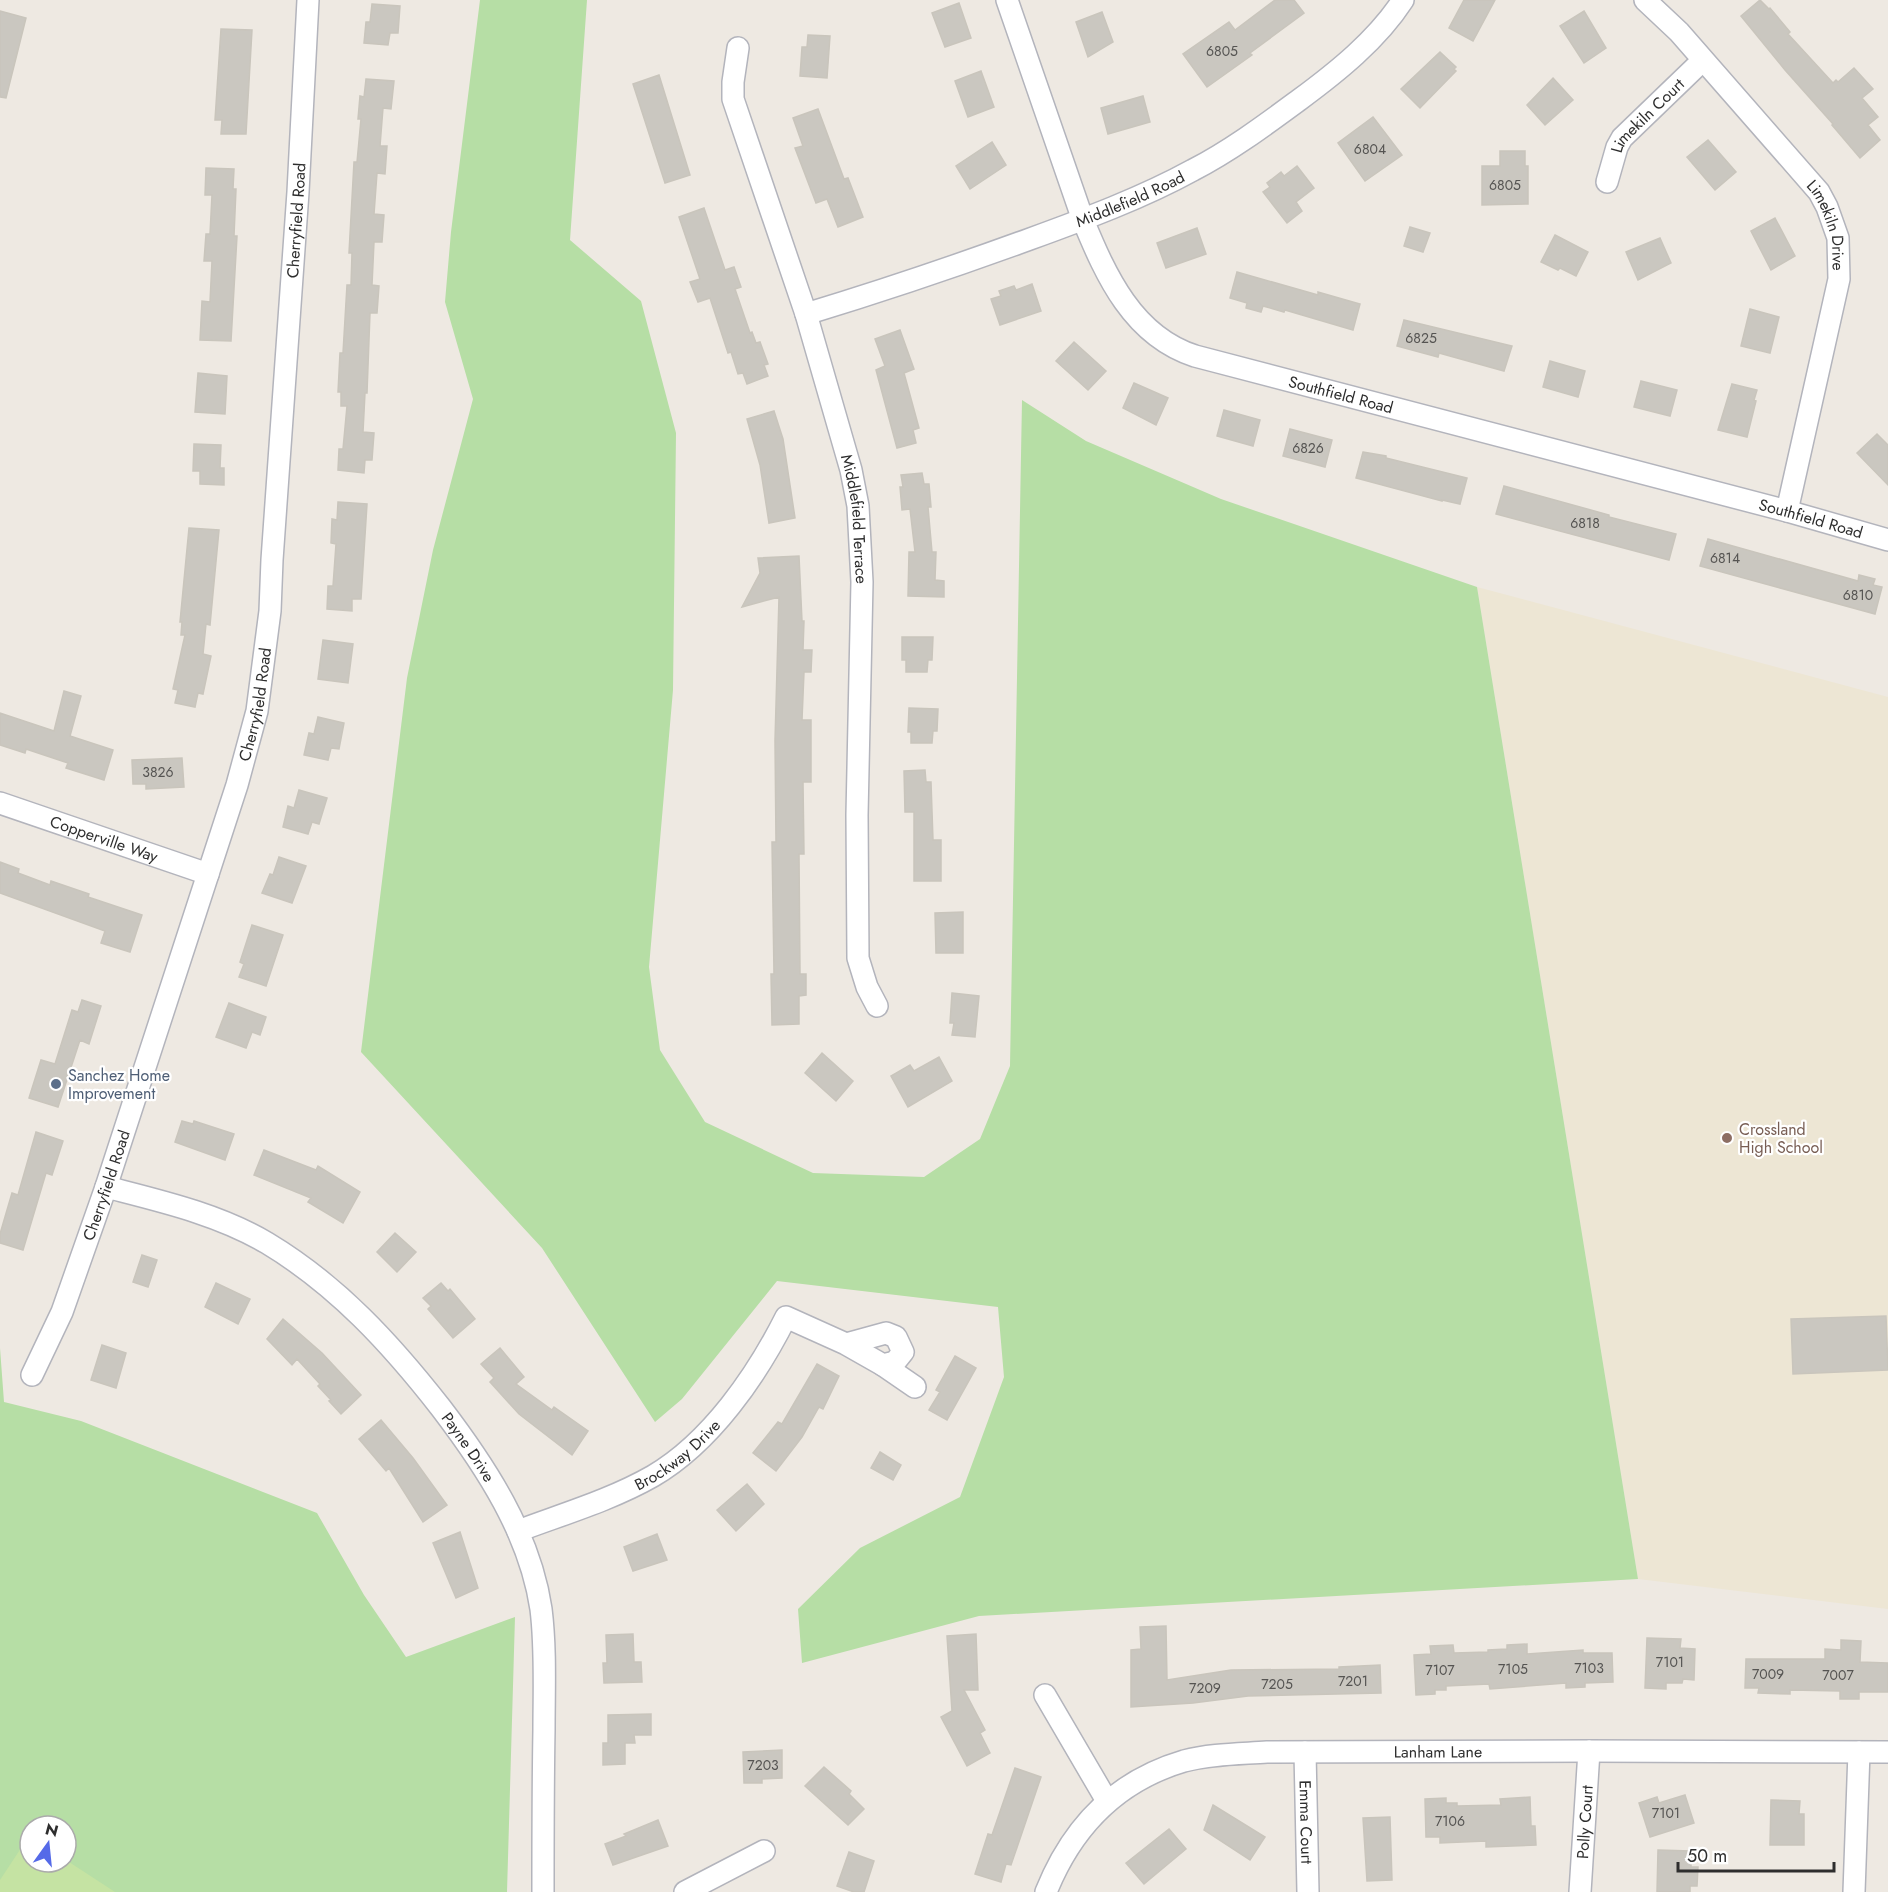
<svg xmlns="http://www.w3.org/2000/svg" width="1888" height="1892" viewBox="0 0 1888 1892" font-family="Jost,sans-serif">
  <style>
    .education { fill: #ede6d4 }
    .green { fill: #b6dea5; fill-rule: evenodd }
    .pitch { fill: #c5e3a3 }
    .building { fill: #cac7c0; stroke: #c9c5bc; stroke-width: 1.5 }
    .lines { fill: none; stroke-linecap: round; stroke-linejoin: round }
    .minor-casing { stroke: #b3b4bc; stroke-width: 24 }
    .minor { stroke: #fff; stroke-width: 21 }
    .service-dot { fill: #5c6f8a; stroke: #fff; stroke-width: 2 }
    .education-dot { fill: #8d6e63; stroke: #fff; stroke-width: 2 }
    .labels { text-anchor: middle; stroke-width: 4.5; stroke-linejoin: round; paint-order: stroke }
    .number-label { font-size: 14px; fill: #555452 }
    .street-label { font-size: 16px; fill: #2e2e2e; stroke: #fff }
    .service-label { font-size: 16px; fill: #4e5e75; stroke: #fff; text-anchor: start }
    .education-label { font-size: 16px; fill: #785e54; stroke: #fff; text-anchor: start }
  </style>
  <rect width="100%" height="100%" fill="#eee9e2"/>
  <!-- education -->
  <path class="education" d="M 1477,587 L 1888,697 L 1888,1609 L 1638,1579 Z"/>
  <!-- green -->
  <path class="green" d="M 480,0 L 587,0 L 570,240 L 641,301 L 676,433 L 673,690 L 649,967 L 660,1050 L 705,1122 L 813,1173 L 924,1177 L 980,1139 L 1010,1066 L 1022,400 L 1086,441 L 1221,499 L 1477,587 L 1638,1579 L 979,1616 L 802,1663 L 798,1609 L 860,1548 L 960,1497 L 1004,1377 L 998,1307 L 777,1281 L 682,1399 L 655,1422 L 542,1248 L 361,1052 L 407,678 L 433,550 L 473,399 L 445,302 L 451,232 Z
    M 0,1348 L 4,1402 L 81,1421 L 317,1513 L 364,1595 L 406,1657 L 515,1617 L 507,1892 L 0,1892 ZM 30,1826 L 66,1826 L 66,1862 L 30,1862 Z"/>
  <!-- pitch -->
  <path class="pitch" d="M 29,1836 L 30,1862 L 66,1862 L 66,1860 L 115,1892 L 0,1892 L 0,1880 Z"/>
  <!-- building -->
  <path class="building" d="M 1275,0 L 1294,0 L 1304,13 L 1250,53 L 1252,55 L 1207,87 L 1183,54 L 1229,22 L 1235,30 Z
    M 1464,0 L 1495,0 L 1473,41 L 1449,28 Z
    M 1760,0 L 1769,9 L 1770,8 L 1790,32 L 1788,34 L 1833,83 L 1836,80 L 1838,82 L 1854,68 L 1873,89 L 1862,98 L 1878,117 L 1868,125 L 1880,140 L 1860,158 L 1832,125 L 1833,124 L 1785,70 L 1741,16 Z
    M 959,3 L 971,38 L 945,47 L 932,13 Z
    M 372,4 L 400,6 L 398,33 L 390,33 L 388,45 L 364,43 L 366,22 L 370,22 Z
    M 0,11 L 26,18 L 6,98 L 0,97 Z
    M 1584,11 L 1606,48 L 1584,63 L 1560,26 Z
    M 1102,12 L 1113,42 L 1088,57 L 1076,22 Z
    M 221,29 L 252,30 L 246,134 L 221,134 L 222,120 L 215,120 Z
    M 808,35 L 830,36 L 827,78 L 800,76 L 802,47 L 807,47 Z
    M 1440,52 L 1456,67 L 1454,69 L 1456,71 L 1420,108 L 1401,89 Z
    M 981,71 L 994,107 L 968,117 L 955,81 Z
    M 659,75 L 690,175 L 665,183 L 633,84 Z
    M 1553,78 L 1573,100 L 1545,125 L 1527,105 Z
    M 366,79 L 394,81 L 391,109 L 383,108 L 380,146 L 387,146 L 385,174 L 377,173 L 374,214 L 384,215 L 382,242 L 374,242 L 372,285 L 379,286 L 377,313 L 370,313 L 367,393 L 365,393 L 363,432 L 374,433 L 372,460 L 365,460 L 364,473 L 338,470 L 339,449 L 343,449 L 347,406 L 341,406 L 341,392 L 338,392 L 340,353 L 343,353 L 347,285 L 351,285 L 352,253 L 349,253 L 354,162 L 357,162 L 361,119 L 358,119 L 360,96 L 364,97 Z
    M 1143,96 L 1150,122 L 1108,134 L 1101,108 Z
    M 818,109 L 844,179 L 848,178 L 863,217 L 838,227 L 827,199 L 816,203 L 795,148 L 803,146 L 793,118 Z
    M 1373,117 L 1402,155 L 1365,181 L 1338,143 Z
    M 1708,140 L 1736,172 L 1715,190 L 1687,157 Z
    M 992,142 L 1006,165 L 970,189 L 956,166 Z
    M 1500,151 L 1525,151 L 1525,166 L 1528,166 L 1528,204 L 1482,205 L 1482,166 L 1500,166 Z
    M 1297,166 L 1314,188 L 1296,202 L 1302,211 L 1287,223 L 1263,192 L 1270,187 L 1267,183 L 1281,172 L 1284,176 Z
    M 206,168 L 234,169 L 233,189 L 236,189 L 234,236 L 237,236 L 231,341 L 200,340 L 202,301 L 210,302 L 212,261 L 204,261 L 206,234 L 210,234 L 212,195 L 205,195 Z
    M 704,208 L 725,270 L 734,267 L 741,287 L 735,289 L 750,333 L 752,332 L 756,343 L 760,342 L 768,364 L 764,365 L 768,376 L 747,384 L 743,373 L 738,374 L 731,352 L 728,353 L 710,298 L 698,302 L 690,282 L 700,279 L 679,217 Z
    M 1775,218 L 1795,256 L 1771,270 L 1751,231 Z
    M 1410,227 L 1430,233 L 1423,252 L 1404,246 Z
    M 1197,228 L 1206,254 L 1166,268 L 1157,243 Z
    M 1555,235 L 1588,252 L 1576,276 L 1560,268 L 1558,270 L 1541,262 Z
    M 1660,238 L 1671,263 L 1638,280 L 1626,252 Z
    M 1237,272 L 1318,295 L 1318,292 L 1360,304 L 1353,330 L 1285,310 L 1284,312 L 1263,306 L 1261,312 L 1246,308 L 1247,303 L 1230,298 Z
    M 1032,284 L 1041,311 L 1000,325 L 991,299 L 1001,296 L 999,291 L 1014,286 L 1016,290 Z
    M 1750,309 L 1779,317 L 1770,353 L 1741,346 Z
    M 1404,320 L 1512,346 L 1504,371 L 1439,353 L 1438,357 L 1397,346 Z
    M 900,330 L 914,369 L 904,373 L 919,428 L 913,430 L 916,443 L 897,448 L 876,370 L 885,366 L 875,339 Z
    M 1074,342 L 1106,371 L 1088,390 L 1056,361 Z
    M 1550,361 L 1585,371 L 1578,397 L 1543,387 Z
    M 198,373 L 227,376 L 225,414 L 195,412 Z
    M 1641,381 L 1677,390 L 1670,416 L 1634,407 Z
    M 1134,383 L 1168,398 L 1156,425 L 1123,408 Z
    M 1732,384 L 1757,390 L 1754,400 L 1756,401 L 1747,437 L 1718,430 Z
    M 1224,410 L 1260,420 L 1253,446 L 1217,436 Z
    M 774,411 L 783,439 L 795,518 L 769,523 L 760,465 L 747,419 Z
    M 1290,429 L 1332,440 L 1325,467 L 1283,456 Z
    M 1877,434 L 1888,445 L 1888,485 L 1857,453 Z
    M 194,444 L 221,445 L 220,468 L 224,468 L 224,485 L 200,484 L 200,471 L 193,471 Z
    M 1363,452 L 1386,456 L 1386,458 L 1467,478 L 1460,504 L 1442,500 L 1442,501 L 1356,478 Z
    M 922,473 L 924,484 L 929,484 L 931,507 L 928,507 L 932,552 L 936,552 L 935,580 L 944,581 L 944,597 L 908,596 L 909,552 L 915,552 L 910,509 L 902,510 L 900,487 L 903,487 L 901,475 Z
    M 1504,486 L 1609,515 L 1609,517 L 1676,534 L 1669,560 L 1496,514 Z
    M 338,502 L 367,504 L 361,599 L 352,599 L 352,611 L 327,609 L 328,586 L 333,586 L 336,544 L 331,543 L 332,519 L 337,520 Z
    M 189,528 L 219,530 L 210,625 L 206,624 L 203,654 L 211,656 L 203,694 L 198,693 L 195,707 L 175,703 L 178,690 L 173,689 L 185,635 L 181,635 L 182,622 L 180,622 Z
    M 1708,539 L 1858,581 L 1859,575 L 1875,579 L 1873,585 L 1882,587 L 1875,614 L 1700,566 Z
    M 799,556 L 802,621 L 804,621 L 803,650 L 812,650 L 811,672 L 804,672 L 802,720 L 811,720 L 811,782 L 803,782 L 804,854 L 799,854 L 800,974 L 806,974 L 806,995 L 799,996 L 799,1024 L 772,1025 L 771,974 L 774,974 L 772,842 L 776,842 L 775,741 L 779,597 L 742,607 L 760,573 L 758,558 Z
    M 902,637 L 933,637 L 932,660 L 928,660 L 927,672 L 906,672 L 906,660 L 902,660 Z
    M 323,640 L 353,644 L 348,683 L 318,679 Z
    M 64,691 L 81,696 L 70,736 L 113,750 L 104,780 L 66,768 L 68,763 L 26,749 L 25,753 L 0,745 L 0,713 L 54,731 Z
    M 909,708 L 938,709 L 937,731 L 933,731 L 932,743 L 911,743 L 911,732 L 908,732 Z
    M 318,717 L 344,723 L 339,749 L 331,748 L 328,760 L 304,755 L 309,733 L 314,734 Z
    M 182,758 L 184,787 L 146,789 L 146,784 L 133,784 L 132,760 Z
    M 925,770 L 926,782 L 931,782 L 933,840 L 941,840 L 941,881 L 914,881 L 914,812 L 905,812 L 904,771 Z
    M 299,790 L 327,798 L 319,824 L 312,822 L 308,834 L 283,827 L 288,806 L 294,808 Z
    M 279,857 L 306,866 L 292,903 L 262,893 L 270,874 L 273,875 Z
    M 0,862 L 19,869 L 18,873 L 50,885 L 51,881 L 89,894 L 88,897 L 142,915 L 130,952 L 101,943 L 105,931 L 0,893 Z
    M 963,912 L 963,953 L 936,953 L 935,913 Z
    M 252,925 L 283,935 L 266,986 L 239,977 L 244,964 L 240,962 Z
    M 952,993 L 979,996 L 975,1037 L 952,1035 L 954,1023 L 950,1023 Z
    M 82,1000 L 101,1006 L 89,1044 L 80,1040 L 58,1107 L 29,1098 L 41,1060 L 55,1064 L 72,1010 L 78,1012 Z
    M 229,1003 L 266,1017 L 260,1035 L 252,1032 L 246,1048 L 216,1037 Z
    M 822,1053 L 853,1081 L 836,1101 L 805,1073 Z
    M 939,1057 L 952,1081 L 908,1107 L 891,1076 L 910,1065 L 914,1071 Z
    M 182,1121 L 193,1124 L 194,1121 L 234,1134 L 225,1160 L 175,1142 Z
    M 36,1132 L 63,1141 L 52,1175 L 46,1173 L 23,1250 L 0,1243 L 0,1234 L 12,1193 L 18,1195 Z
    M 264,1150 L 316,1170 L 318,1166 L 360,1192 L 343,1223 L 308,1202 L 311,1198 L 254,1175 Z
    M 395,1233 L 416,1252 L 397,1272 L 377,1252 Z
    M 142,1255 L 157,1260 L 148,1287 L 133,1282 Z
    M 216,1283 L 250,1299 L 238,1324 L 205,1307 Z
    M 441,1283 L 448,1291 L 450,1289 L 475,1319 L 453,1338 L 428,1309 L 431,1306 L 423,1298 Z
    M 1886,1316 L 1888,1370 L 1793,1374 L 1791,1319 Z
    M 283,1319 L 322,1353 L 361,1395 L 341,1414 L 329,1401 L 331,1400 L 318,1386 L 320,1384 L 297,1359 L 292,1365 L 267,1339 Z
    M 102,1345 L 126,1353 L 116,1388 L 91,1380 Z
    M 500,1348 L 524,1377 L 516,1384 L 552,1410 L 554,1407 L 588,1431 L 572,1455 L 519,1414 L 490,1382 L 494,1378 L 481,1364 Z
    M 955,1356 L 976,1368 L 947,1420 L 929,1410 L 940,1392 L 936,1390 Z
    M 817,1364 L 839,1376 L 823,1409 L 819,1407 L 802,1437 L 776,1471 L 753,1453 L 778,1422 L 782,1424 Z
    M 381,1420 L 413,1458 L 447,1505 L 423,1522 L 389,1468 L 386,1471 L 359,1439 Z
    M 880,1452 L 901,1465 L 893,1480 L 871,1468 Z
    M 747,1484 L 764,1504 L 736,1531 L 717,1510 Z
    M 460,1532 L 478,1588 L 456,1598 L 433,1543 Z
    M 657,1534 L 667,1560 L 633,1571 L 624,1547 Z
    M 1166,1626 L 1167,1680 L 1231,1670 L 1339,1669 L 1339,1667 L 1380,1665 L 1381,1693 L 1248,1696 L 1193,1703 L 1131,1707 L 1131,1650 L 1141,1649 L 1140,1627 Z
    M 633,1634 L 634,1662 L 641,1662 L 642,1682 L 604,1683 L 603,1663 L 607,1663 L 606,1635 Z
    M 976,1634 L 978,1690 L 964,1690 L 985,1730 L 980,1733 L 990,1753 L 967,1766 L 941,1717 L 952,1711 L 947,1636 Z
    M 1647,1638 L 1681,1639 L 1680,1648 L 1695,1649 L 1694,1680 L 1683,1679 L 1682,1683 L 1666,1683 L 1666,1689 L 1645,1688 Z
    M 1841,1640 L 1861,1641 L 1860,1662 L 1888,1663 L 1888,1692 L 1859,1692 L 1859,1699 L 1840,1699 L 1840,1691 L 1790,1690 L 1790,1694 L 1758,1693 L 1759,1688 L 1745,1688 L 1746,1659 L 1825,1659 L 1825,1649 L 1841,1650 Z
    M 1527,1644 L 1527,1654 L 1583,1650 L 1583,1653 L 1612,1653 L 1613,1682 L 1585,1683 L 1585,1687 L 1566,1688 L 1566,1683 L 1490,1689 L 1489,1684 L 1446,1686 L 1446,1690 L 1435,1690 L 1435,1694 L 1416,1695 L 1414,1655 L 1431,1654 L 1430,1646 L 1453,1645 L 1454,1653 L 1488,1652 L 1488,1650 L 1507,1649 L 1507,1645 Z
    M 651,1714 L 651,1735 L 634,1735 L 635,1743 L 625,1743 L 625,1764 L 603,1765 L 603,1743 L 608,1743 L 608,1715 Z
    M 782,1750 L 782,1778 L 762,1779 L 762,1783 L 744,1783 L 743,1752 Z
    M 824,1767 L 851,1791 L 849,1794 L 864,1809 L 848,1825 L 805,1786 Z
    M 1015,1768 L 1041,1777 L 1011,1865 L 1006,1864 L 1001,1882 L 975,1874 L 988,1834 L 992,1835 Z
    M 1685,1795 L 1694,1823 L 1650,1837 L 1639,1803 L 1657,1797 L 1659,1803 Z
    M 1530,1797 L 1531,1826 L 1535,1826 L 1536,1845 L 1486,1847 L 1486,1841 L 1440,1843 L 1440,1837 L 1426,1837 L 1425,1799 L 1446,1798 L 1446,1803 L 1457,1803 L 1457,1806 L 1501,1805 L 1500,1799 Z
    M 1771,1800 L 1800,1801 L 1799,1814 L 1804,1814 L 1804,1845 L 1770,1845 Z
    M 1213,1805 L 1265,1837 L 1250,1860 L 1204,1830 Z
    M 1390,1817 L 1392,1880 L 1367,1881 L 1363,1818 Z
    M 658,1820 L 668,1846 L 613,1865 L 605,1844 L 626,1836 L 624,1834 Z
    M 1169,1829 L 1186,1849 L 1144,1884 L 1126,1863 Z
    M 1658,1850 L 1691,1851 L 1691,1867 L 1698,1867 L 1697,1886 L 1690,1886 L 1690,1892 L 1657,1892 Z
    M 849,1852 L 874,1861 L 864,1892 L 854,1892 L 837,1886 Z"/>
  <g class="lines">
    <defs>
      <g id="minor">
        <path id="s1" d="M 1007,0 L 1083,220 C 1106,276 1133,336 1195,356 L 1787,511 L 1888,540"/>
        <path id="s2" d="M 1645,0 L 1679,32 L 1819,192 L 1827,207 L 1838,238 L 1839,279 L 1787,511"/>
        <path id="s3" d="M 738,48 L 733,82 L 733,99 L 806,314 L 851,470 L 858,506 L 862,582 L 857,815 L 858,958 L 867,987 L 877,1006"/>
        <path id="s4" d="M 1607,182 L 1617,147 L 1622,138 L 1702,61"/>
        <path id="s5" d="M 806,314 C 882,291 956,266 1030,239 C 1085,219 1142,198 1193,170 C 1230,151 1265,125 1299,100 C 1337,72 1377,40 1403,0"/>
        <path id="s6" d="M 0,803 L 208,874"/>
        <path id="s7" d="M 106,1187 C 160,1201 218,1214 267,1243 C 337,1285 391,1344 441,1408 C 486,1467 530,1534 541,1609 C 546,1649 544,1690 544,1730 C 543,1784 543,1838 543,1892"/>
        <path d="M 883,1365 L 915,1387"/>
        <path id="s8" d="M 32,1375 L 62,1312 L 106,1187 L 237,785 L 257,711 L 270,611 L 272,560 L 298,192 L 308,0"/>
        <path id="s9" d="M 518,1531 C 563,1514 611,1500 653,1476 C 711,1442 757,1375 786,1317 L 846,1344 L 886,1333 L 896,1337 L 903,1352 L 895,1362 L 883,1365 L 846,1344"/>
        <path d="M 1045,1695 L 1107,1801"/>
        <path id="s10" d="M 1305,1752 L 1308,1892"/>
        <path d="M 685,1892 L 764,1851"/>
        <path id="s11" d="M 1046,1892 C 1072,1827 1116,1781 1184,1761 C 1211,1754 1239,1754 1267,1752 L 1589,1751 L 1888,1752"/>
        <path id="s12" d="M 1580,1892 L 1589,1751"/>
        <path d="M 1854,1892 L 1859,1752"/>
      </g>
    </defs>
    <!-- minor casing -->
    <use href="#minor" class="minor-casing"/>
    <!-- minor -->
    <use href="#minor" class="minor"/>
  </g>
  <!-- markers -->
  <circle class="service-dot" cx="56" cy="1084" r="6"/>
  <circle class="education-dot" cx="1727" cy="1138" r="6"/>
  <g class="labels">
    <!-- number labels -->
    <g class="number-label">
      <text x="1222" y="56">6805</text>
      <text x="1370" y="154">6804</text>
      <text x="1505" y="190">6805</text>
      <text x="1421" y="343">6825</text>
      <text x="1308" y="453">6826</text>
      <text x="1585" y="528">6818</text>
      <text x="1725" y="563">6814</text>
      <text x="1858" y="600">6810</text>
      <text x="158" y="777">3826</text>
      <text x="1670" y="1667">7101</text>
      <text x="1589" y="1673">7103</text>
      <text x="1513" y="1674">7105</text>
      <text x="1440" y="1675">7107</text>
      <text x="1768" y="1679">7009</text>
      <text x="1838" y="1680">7007</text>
      <text x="1353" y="1686">7201</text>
      <text x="1277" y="1689">7205</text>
      <text x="1205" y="1693">7209</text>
      <text x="763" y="1770">7203</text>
      <text x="1666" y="1818">7101</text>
      <text x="1450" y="1826">7106</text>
    </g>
    <!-- street labels -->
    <g class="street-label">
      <text dy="6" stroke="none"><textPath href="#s4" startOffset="80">Limekiln Court</textPath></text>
      <text dy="6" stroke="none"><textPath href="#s5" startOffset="344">Middlefield Road</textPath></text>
      <text dy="6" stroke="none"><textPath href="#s8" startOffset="1194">Cherryfield Road</textPath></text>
      <text dy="6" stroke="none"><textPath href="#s2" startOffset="294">Limekiln Drive</textPath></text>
      <text dy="6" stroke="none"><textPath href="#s1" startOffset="566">Southfield Road</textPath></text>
      <text dy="6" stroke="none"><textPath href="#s1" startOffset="1052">Southfield Road</textPath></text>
      <text dy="6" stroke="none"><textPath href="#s3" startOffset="490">Middlefield Terrace</textPath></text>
      <text dy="6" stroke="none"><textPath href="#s8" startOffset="708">Cherryfield Road</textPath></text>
      <text dy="6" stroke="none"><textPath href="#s6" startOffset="110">Copperville Way</textPath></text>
      <text dy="6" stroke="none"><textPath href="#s8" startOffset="204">Cherryfield Road</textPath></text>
      <text dy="6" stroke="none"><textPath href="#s7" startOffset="460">Payne Drive</textPath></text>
      <text dy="6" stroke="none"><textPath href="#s9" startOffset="178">Brockway Drive</textPath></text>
      <text dy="6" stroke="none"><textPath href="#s11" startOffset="452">Lanham Lane</textPath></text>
      <text dy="6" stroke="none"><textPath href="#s12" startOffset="70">Polly Court</textPath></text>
      <text dy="6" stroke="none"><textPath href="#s10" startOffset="70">Emma Court</textPath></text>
    </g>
    <!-- service labels -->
    <g class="service-label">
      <text x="68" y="1081">Sanchez Home<tspan x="68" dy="18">Improvement</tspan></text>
    </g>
    <!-- education labels -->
    <g class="education-label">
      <text x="1739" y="1135">Crossland<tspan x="1739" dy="18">High School</tspan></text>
    </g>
  </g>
  <!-- north arrow -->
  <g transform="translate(48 1844) rotate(15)"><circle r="28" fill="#ffffff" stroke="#ababab" stroke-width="1.5"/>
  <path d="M0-4.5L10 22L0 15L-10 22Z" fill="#556ae8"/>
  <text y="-9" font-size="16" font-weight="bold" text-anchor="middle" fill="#2e2e2e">N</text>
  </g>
  <!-- scale -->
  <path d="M1678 1862v9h156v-9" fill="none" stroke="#2e2e2e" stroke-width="3"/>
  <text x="1687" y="1862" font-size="18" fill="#2e2e2e" stroke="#ffffff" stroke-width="4.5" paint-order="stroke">50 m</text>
</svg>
